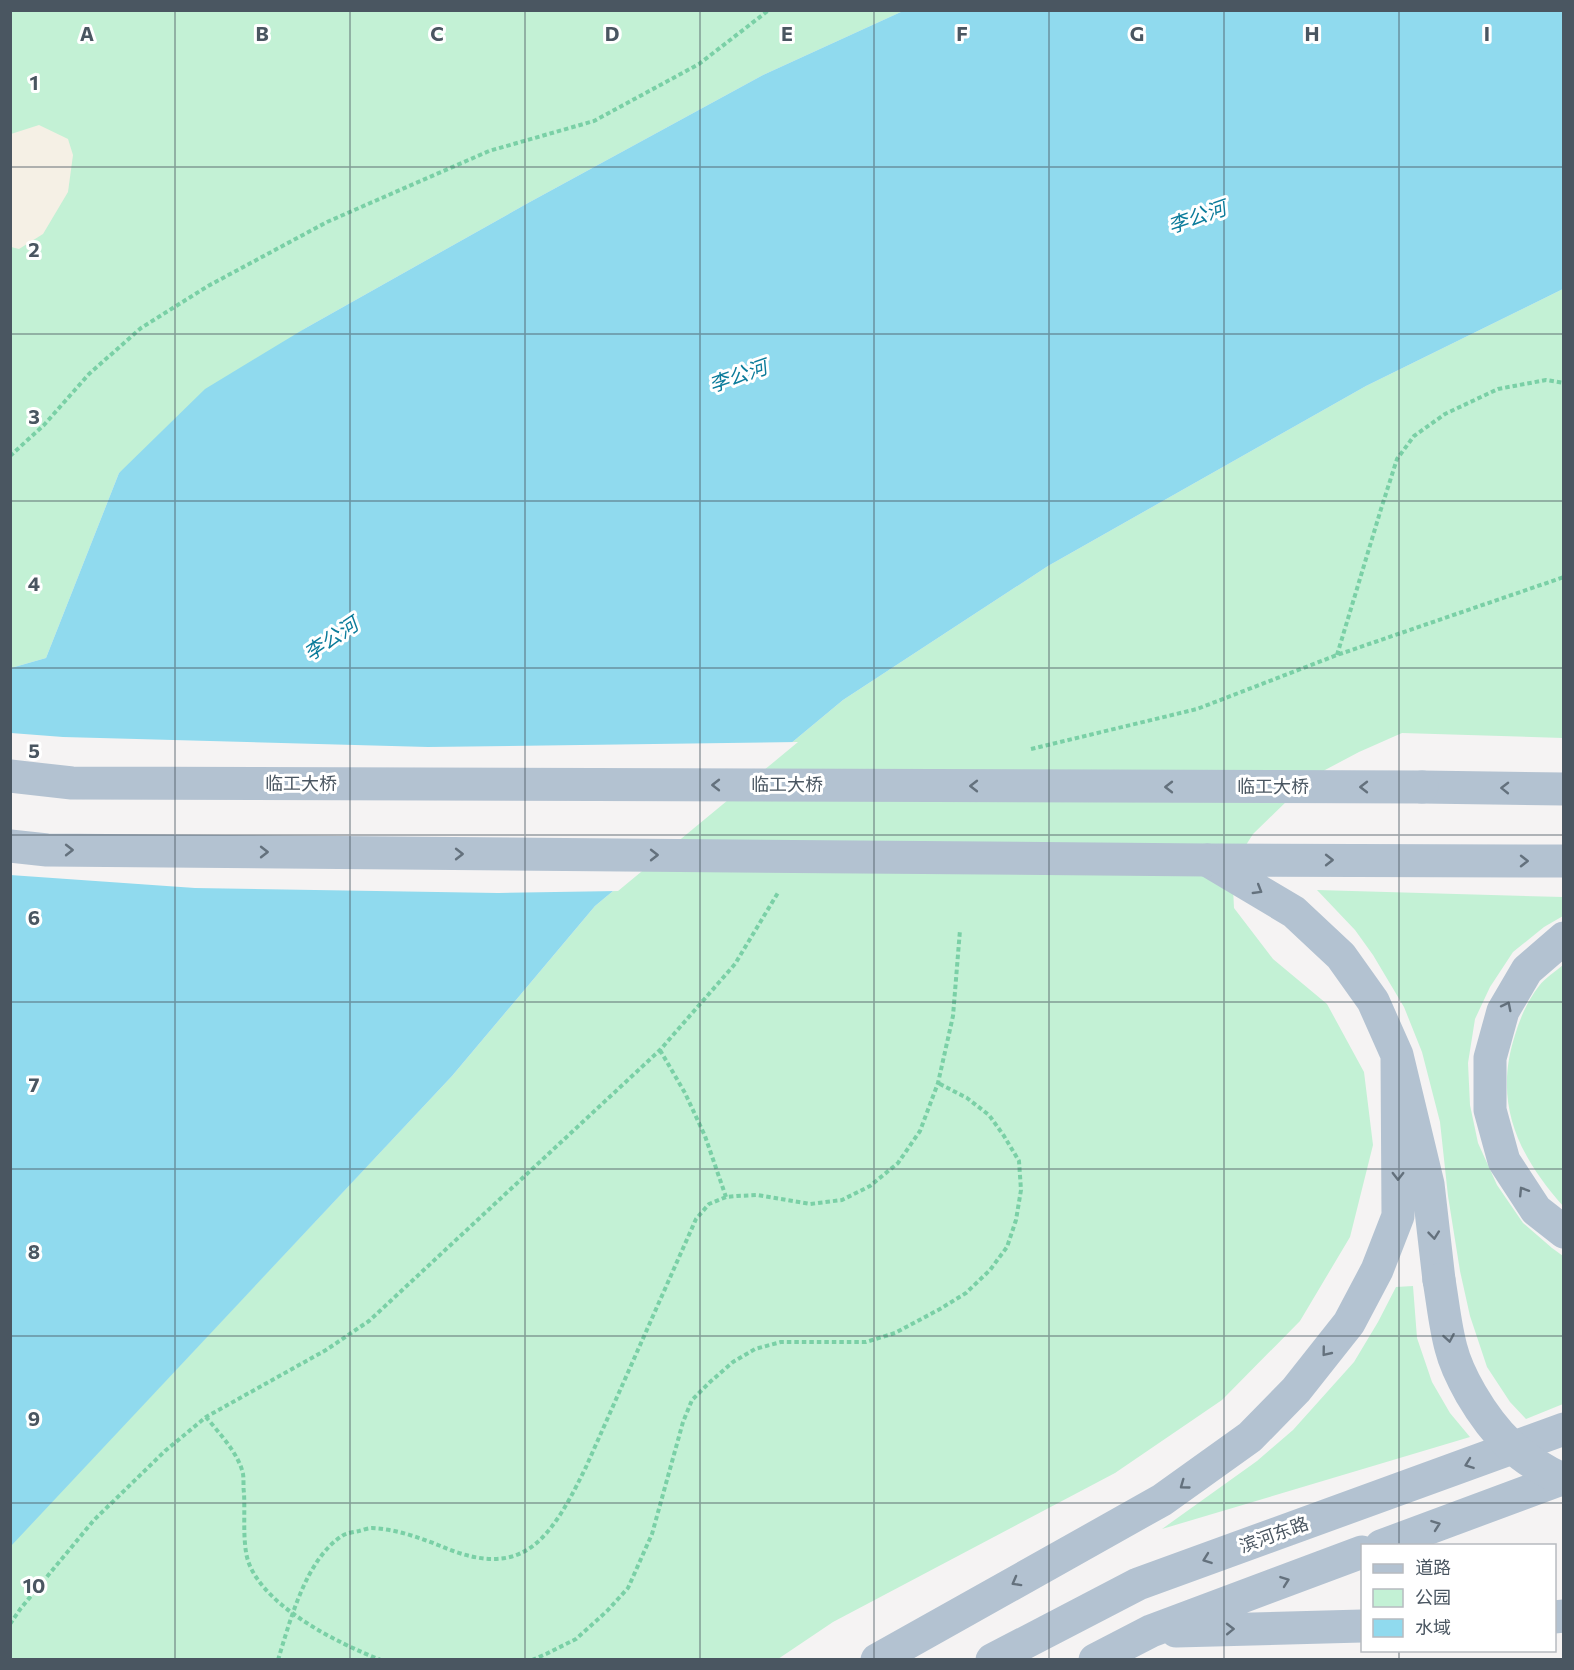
<svg xmlns="http://www.w3.org/2000/svg" width="1574" height="1670" viewBox="0 0 1574 1670" font-family="Commissioner,'Noto Sans SC',sans-serif">
  <style>
    .green { fill: #c3f1d5 }
    .sand { fill: #f5f0e5 }
    .water { fill: #90daee }
    .pier { fill: #f5f3f3 }
    .lines { fill: none; stroke-linecap: round; stroke-linejoin: round }
    .path { stroke: #7ad0a6; stroke-width: 4; stroke-dasharray: 4.5 3; stroke-linecap: butt }
    .major { stroke: #b3c2d1; stroke-width: 33 }
    .major-bridge { stroke: #b3c2d1; stroke-width: 33 }
    .oneway { stroke: #64717d }
    .grid { fill: none; stroke: #4a5661; stroke-width: 1.5; stroke-opacity: 0.55 }
    .labels { text-anchor: middle; stroke-width: 6; stroke-linejoin: round; paint-order: stroke }
    .street-label { font-size: 18px; fill: #4a5661; stroke: #fff }
    .water-label { font-size: 20px; font-style: italic; fill: #0c7c9b; stroke: #fff }
    .grid-label { font-size: 20px; text-anchor: middle; font-weight: bold; fill: #4a5661; stroke: #fff; stroke-width: 6; stroke-linejoin: round; paint-order: stroke }
  </style>
  <rect width="100%" height="100%" fill="#f5f3f3"/>
  <!-- green -->
  <path class="green" d="M 11,11 L 903,11 L 763,75 L 528,203 L 304,329 L 119,473 L 46,658 L 11,668 Z
    M 1563,289 L 1563,738 L 1402,733 L 1359,752 L 1325,770 L 1289,799 L 1253,834 L 1232,867 L 1234,908 L 1273,959 L 1327,1004 L 1364,1072 L 1373,1145 L 1350,1237 L 1300,1321 L 1222,1400 L 1115,1473 L 833,1622 L 778,1659 L 11,1659 L 10,1546 L 452,1076 L 595,906 L 843,700 L 1048,566 L 1366,386 Z
    M 1317,890 L 1563,897 L 1563,916 L 1544,927 L 1513,952 L 1490,987 L 1475,1019 L 1468,1063 L 1470,1105 L 1478,1143 L 1497,1185 L 1523,1223 L 1552,1248 L 1563,1256 L 1563,1404 L 1526,1419 L 1510,1402 L 1487,1367 L 1470,1316 L 1460,1271 L 1448,1196 L 1440,1122 L 1422,1052 L 1404,1007 L 1373,955 L 1355,930 Z
    M 1563,965 L 1563,1206 C 1518,1155 1493,1103 1515,1035 C 1520,1018 1528,1000 1539,986 C 1545,978 1556,971 1563,965 Z
    M 1413,1286 L 1417,1338 L 1432,1382 L 1450,1413 L 1470,1437 L 1162,1529 L 1257,1461 L 1293,1430 L 1354,1362 L 1378,1322 L 1396,1287 Z"/>
  <!-- sand -->
  <path class="sand" d="M 39,125 L 68,139 L 73,155 L 68,192 L 43,234 L 19,249 L 11,247 L 11,134 Z"/>
  <!-- water -->
  <path class="water" d="M 903,11 L 1563,11 L 1563,289 L 1366,386 L 1048,566 L 843,700 L 595,906 L 452,1076 L 11,1546 L 11,668 L 46,658 L 119,473 L 205,389 L 304,329 L 528,203 L 763,75 Z"/>
  <!-- pier -->
  <path class="pier" d="M 11,733 L 63,737 L 428,747 L 798,742 L 618,891 L 498,893 L 195,888 L 10,875 Z"/>
  <g class="lines">
    <!-- path -->
    <path class="path" d="M 10,456 L 44,425 L 89,374 L 141,328 L 208,286 L 327,222 L 489,151 L 594,121 L 699,64 L 769,10
      M 1337,655 L 1381,509 L 1397,459 L 1414,436 L 1445,414 L 1498,389 L 1546,380 L 1564,383
      M 1031,749 L 1197,709 L 1337,655 L 1564,577
      M 660,1050 L 685,1093 L 705,1136 L 726,1197
      M 206,1417 C 219,1433 239,1454 243,1474 C 244,1480 243,1487 244,1493 C 245,1512 243,1533 246,1552 C 253,1602 339,1644 381,1660
      M 10,1624 L 21,1608 L 94,1520 L 165,1451 L 206,1417 L 326,1350 L 369,1321 L 660,1050 L 735,964 L 779,891
      M 278,1660 C 290,1621 306,1559 342,1536 C 346,1533 354,1532 359,1531 C 363,1530 368,1528 372,1528 C 396,1529 421,1538 443,1547 C 467,1557 496,1565 521,1553 C 551,1540 572,1495 586,1467 L 696,1219 L 709,1204 L 726,1197 L 737,1196 L 757,1195 L 810,1204 L 842,1200 L 870,1186 L 898,1163 L 920,1131 L 938,1083 L 953,1016 L 960,930
      M 532,1660 L 546,1654 L 576,1639 L 607,1611 L 628,1588 L 652,1534 L 683,1422 L 692,1400 L 710,1382 L 733,1362 L 755,1349 L 781,1342 L 866,1342 L 895,1333 L 940,1309 L 966,1293 L 990,1270 L 1007,1247 L 1016,1220 L 1021,1190 L 1019,1161 L 1004,1136 L 989,1115 L 967,1098 L 938,1083"/>
    <!-- major -->
    <path class="major" d="M 1422,787 L 1564,789
      M 1207,860 L 1294,912 L 1341,956 L 1373,1001 L 1397,1055 L 1428,1184 L 1439,1280
      M 1209,860 L 1564,861
      M 1564,938 L 1527,970 L 1503,1011 L 1490,1058 L 1490,1110 L 1504,1161 L 1536,1210 L 1564,1232
      M 1381,1546 L 1564,1478
      M 1554,1617 L 1564,1616
      M 1176,1631 L 1362,1626
      M 877,1660 L 1162,1500 L 1250,1437 L 1296,1390 L 1349,1323 L 1377,1270 L 1398,1216 L 1397,1055
      M 992,1660 L 1138,1584 L 1564,1429
      M 1095,1660 L 1151,1631 L 1362,1552"/>
    <!-- major-bridge -->
    <path class="major-bridge" d="M 10,776 L 72,783 L 1422,787
      M 10,846 L 47,850 L 1207,860
      M 1439,1280 C 1443,1303 1445,1326 1451,1348 C 1455,1364 1463,1380 1471,1394 C 1495,1435 1520,1460 1564,1480"/>
  </g>
  <!-- one-way arrows -->
  <defs><path id="oneway-chevron" d="M-2-3.5L2.5 0L-2 3.5" fill="none" stroke-width="1.6" stroke-linecap="round" stroke-linejoin="round" transform="scale(1.5)"/></defs>
  <g class="oneway">
    <use href="#oneway-chevron" transform="translate(716 785) rotate(-180)"/>
    <use href="#oneway-chevron" transform="translate(974 786) rotate(-180)"/>
    <use href="#oneway-chevron" transform="translate(1169 787) rotate(-180)"/>
    <use href="#oneway-chevron" transform="translate(1364 787) rotate(-180)"/>
    <use href="#oneway-chevron" transform="translate(1505 788) rotate(-179)"/>
    <use href="#oneway-chevron" transform="translate(69 850)"/>
    <use href="#oneway-chevron" transform="translate(264 852)"/>
    <use href="#oneway-chevron" transform="translate(459 854)"/>
    <use href="#oneway-chevron" transform="translate(654 855)"/>
    <use href="#oneway-chevron" transform="translate(1329 860)"/>
    <use href="#oneway-chevron" transform="translate(1524 861)"/>
    <use href="#oneway-chevron" transform="translate(1258 890) rotate(31)"/>
    <use href="#oneway-chevron" transform="translate(1507 1006) rotate(-63)"/>
    <use href="#oneway-chevron" transform="translate(1398 1176) rotate(90)"/>
    <use href="#oneway-chevron" transform="translate(1523 1191) rotate(-122)"/>
    <use href="#oneway-chevron" transform="translate(1434 1235) rotate(84)"/>
    <use href="#oneway-chevron" transform="translate(1449 1338) rotate(80)"/>
    <use href="#oneway-chevron" transform="translate(1326 1352) rotate(129)"/>
    <use href="#oneway-chevron" transform="translate(1469 1464) rotate(160)"/>
    <use href="#oneway-chevron" transform="translate(1184 1485) rotate(144)"/>
    <use href="#oneway-chevron" transform="translate(1436 1525) rotate(-20)"/>
    <use href="#oneway-chevron" transform="translate(1207 1559) rotate(160)"/>
    <use href="#oneway-chevron" transform="translate(1285 1581) rotate(-20)"/>
    <use href="#oneway-chevron" transform="translate(1016 1582) rotate(151)"/>
    <use href="#oneway-chevron" transform="translate(1230 1629) rotate(-1)"/>
  </g>
  <!-- grid -->
  <path class="grid" d="M 175,10 L 175,1660M 350,10 L 350,1660M 525,10 L 525,1660M 700,10 L 700,1660M 874,10 L 874,1660M 1049,10 L 1049,1660M 1224,10 L 1224,1660M 1399,10 L 1399,1546M 10,167 L 1564,167M 10,334 L 1564,334M 10,501 L 1564,501M 10,668 L 1564,668M 10,835 L 1564,835M 10,1002 L 1564,1002M 10,1169 L 1564,1169M 10,1336 L 1564,1336M 10,1503 L 1564,1503M 1399,1650 L 1399,1660"/>
  <g class="labels">
    <!-- street labels -->
    <g class="street-label">
      <text x="301" y="790">临工大桥</text>
      <text x="787" y="791">临工大桥</text>
      <text x="1273" y="793">临工大桥</text>
      <text transform="translate(1274 1535) rotate(-20)" y="6">滨河东路</text>
    </g>
    <!-- water labels -->
    <g class="water-label">
      <text transform="translate(1197 217) rotate(-19)" y="7">李公河</text>
      <text transform="translate(738 376) rotate(-19)" y="7">李公河</text>
      <text transform="translate(331 639) rotate(-34)" y="7">李公河</text>
    </g>
  </g>
  <g class="grid-label">
    <text x="87" y="41">A</text>
    <text x="262" y="41">B</text>
    <text x="437" y="41">C</text>
    <text x="612" y="41">D</text>
    <text x="787" y="41">E</text>
    <text x="962" y="41">F</text>
    <text x="1137" y="41">G</text>
    <text x="1312" y="41">H</text>
    <text x="1487" y="41">I</text>
    <text x="34" y="90">1</text>
    <text x="34" y="257">2</text>
    <text x="34" y="424">3</text>
    <text x="34" y="591">4</text>
    <text x="34" y="758">5</text>
    <text x="34" y="925">6</text>
    <text x="34" y="1092">7</text>
    <text x="34" y="1259">8</text>
    <text x="34" y="1426">9</text>
    <text x="34" y="1593">10</text>
  </g>
  <!-- border -->
  <rect width="1574" height="1670" fill="none" stroke="#4a5661" stroke-width="24"/>
  <!-- legend -->
  <rect x="1361" y="1544" width="195" height="108" fill="#ffffff" stroke="#b7bbc0" stroke-width="1.5"/>
  <rect x="1373" y="1564" width="30" height="9" fill="#b3c2d1" stroke="#b7bbc0" stroke-width="1.5"/>
  <text x="1415" y="1574" font-size="18" fill="#4a5661">道路</text>
  <rect x="1373" y="1589" width="30" height="18" fill="#c3f1d5" stroke="#b7bbc0" stroke-width="1.5"/>
  <text x="1415" y="1604" font-size="18" fill="#4a5661">公园</text>
  <rect x="1373" y="1619" width="30" height="18" fill="#90daee" stroke="#b7bbc0" stroke-width="1.5"/>
  <text x="1415" y="1634" font-size="18" fill="#4a5661">水域</text>
</svg>
